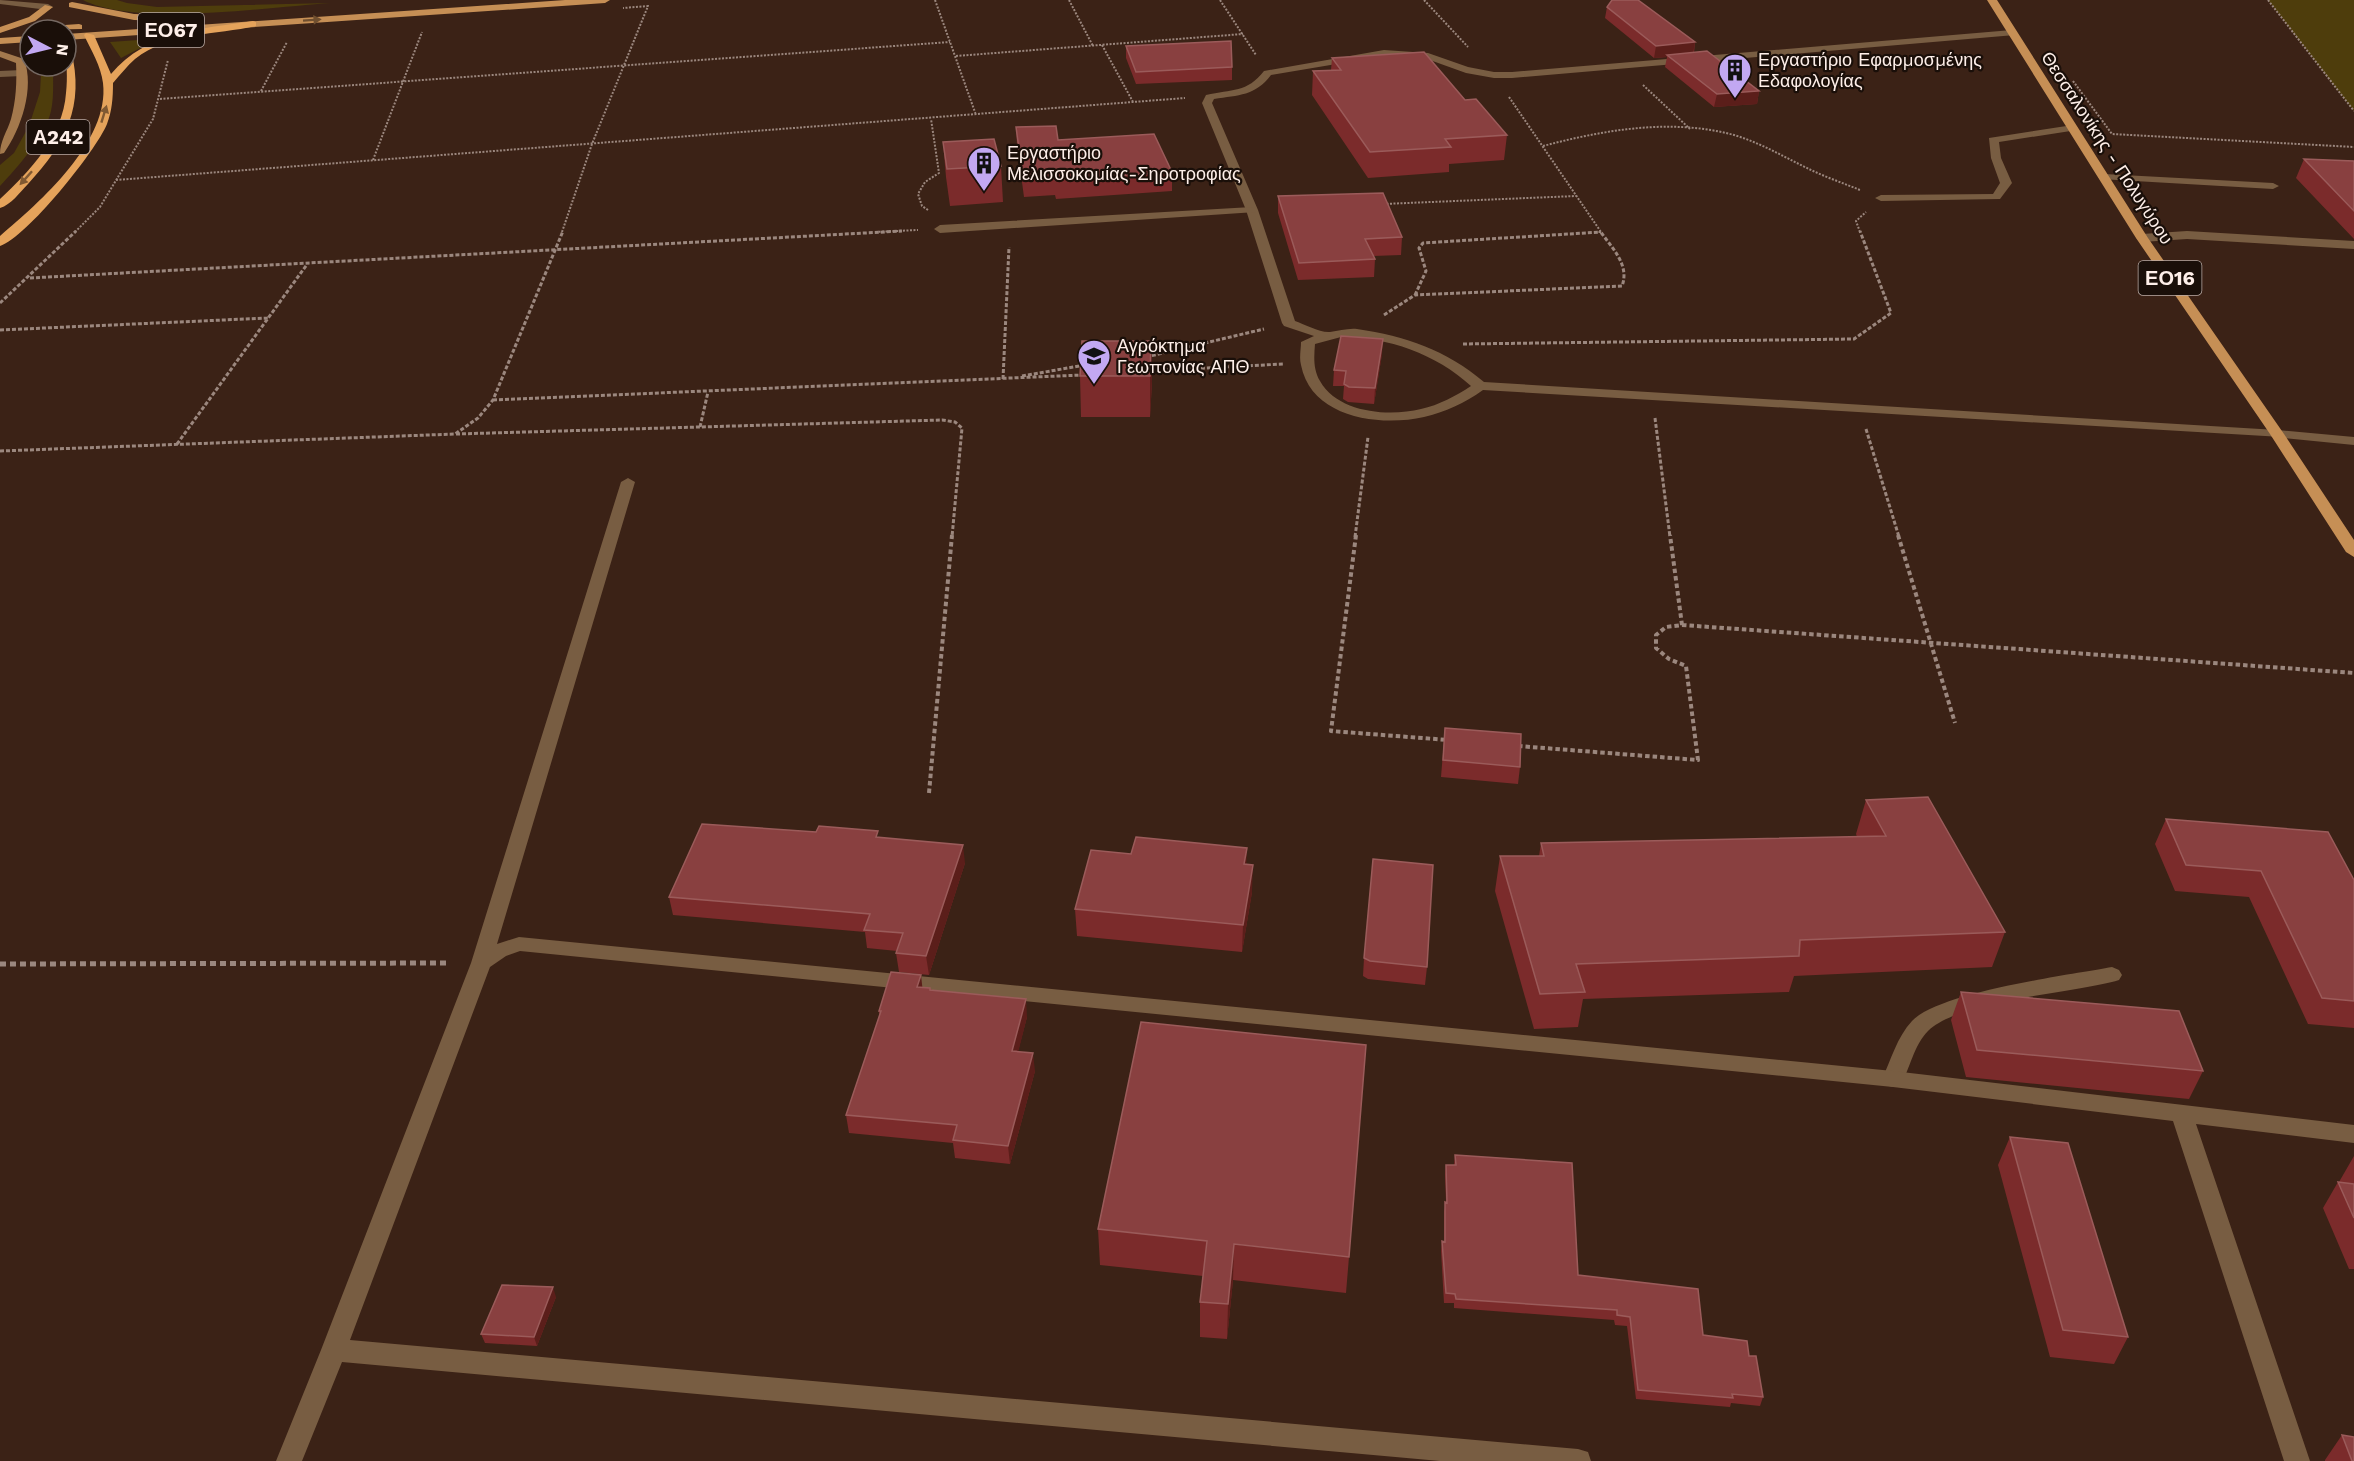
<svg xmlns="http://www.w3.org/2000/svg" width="2354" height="1461" viewBox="0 0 2354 1461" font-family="'Work Sans',sans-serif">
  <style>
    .green { fill: #4e3d0c }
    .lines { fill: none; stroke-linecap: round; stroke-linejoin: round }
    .path-far3 { stroke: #9b877e; stroke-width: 2; stroke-dasharray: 2 1.5; stroke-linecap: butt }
    .path-far2 { stroke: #9b877e; stroke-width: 3; stroke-dasharray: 4 2; stroke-linecap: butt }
    .path-far1 { stroke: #9b877e; stroke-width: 4; stroke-dasharray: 4.5 3; stroke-linecap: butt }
    .path { stroke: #9b877e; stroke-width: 5; stroke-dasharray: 6 4; stroke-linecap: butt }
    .lane { fill: #785d42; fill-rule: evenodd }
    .street { fill: #785d42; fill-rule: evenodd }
    .secondary { fill: #a4794d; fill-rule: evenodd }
    .primary { fill: #c68f55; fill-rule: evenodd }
    .highway { fill: #e5a35b; fill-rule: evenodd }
    .wall { fill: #7b2b2b }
    .shaded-wall { fill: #5b1e1a }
    .building { fill: #894040; stroke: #9b5b5a; stroke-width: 1.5 }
    .oneway { fill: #704f2f }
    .oneway2 { fill: #805932 }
    .labels { text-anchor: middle; stroke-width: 4.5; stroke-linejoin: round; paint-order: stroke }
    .far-poi-label { font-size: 18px; fill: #feefe9; stroke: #1a0f09; text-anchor: start }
    .far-street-label { font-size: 18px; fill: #feefe9; stroke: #1a0f09 }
    .shield { fill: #1a0f09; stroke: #baaca6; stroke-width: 1.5 }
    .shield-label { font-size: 20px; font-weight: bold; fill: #feefe9 }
  </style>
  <rect width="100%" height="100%" fill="#3b2216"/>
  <!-- green -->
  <path class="green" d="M 83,0 L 117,0 L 127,3 L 157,7 L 331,3 C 270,7 135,27 83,0 Z
    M 2268,0 L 2354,0 L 2354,111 Z
    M 167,38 L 148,44 L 121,58 L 110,42 Z
    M 35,66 L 53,68 C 53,82 54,97 51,111 C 46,135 17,168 0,186 L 0,165 L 14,153 L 29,126 L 40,92 L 41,74 Z"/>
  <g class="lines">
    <!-- path-far3 -->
    <path class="path-far3" d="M 935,0 L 976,115
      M 1069,0 L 1093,46
      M 1220,0 L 1256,55
      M 1424,0 L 1468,47
      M 2268,0 L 2354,111
      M 1102,45 L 1133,102
      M 956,56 L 1243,34
      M 2073,81 L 2112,134 L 2354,147
      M 1643,85 L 1690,129
      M 261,91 L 287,42
      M 1509,97 L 1601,232
      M 160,99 L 950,42
      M 1543,146 C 1604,130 1671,118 1734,135 C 1761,143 1784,157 1809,169 C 1825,177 1843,183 1860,190
      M 373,160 L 422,32
      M 116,180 L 1185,98
      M 1383,204 L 1576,196
      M 928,210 L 922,206 L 918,194 L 925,182 L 939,173 L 931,119
      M 75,232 L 100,207 L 153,119 L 168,60
      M 562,232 L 592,144 L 648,6 L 623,8
      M 875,232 L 918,230
      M 1595,232 L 1601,232
      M 1860,232 L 1856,221 L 1866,212"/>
    <!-- path-far2 -->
    <path class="path-far2" d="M 30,278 L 902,231
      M 1415,295 L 1426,271 L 1419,248 L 1423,243 L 1601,232
      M 0,303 L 76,231
      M 1384,315 L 1415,295 L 1622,286 C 1630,265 1612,248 1600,231
      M 0,330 L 268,318
      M 1463,344 L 1854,339 L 1891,313 L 1860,231
      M 1146,357 L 1264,329
      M 1147,371 L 1283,364
      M 1022,376 L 1085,365
      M 1003,379 L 1009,247
      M 493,400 L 1082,375
      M 1655,418 L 1670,537
      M 700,427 L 708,392
      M 1866,429 L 1899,537
      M 456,434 L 942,420 L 955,422 L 962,428 L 952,537
      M 177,444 L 308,263
      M 0,451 L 455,434 L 478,418 L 493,400 L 563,231
      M 1355,537 L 1368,437"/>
    <!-- path-far1 -->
    <path class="path-far1" d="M 1356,535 L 1331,731 L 1448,740
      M 1898,535 L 1955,723
      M 1682,625 L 2354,673
      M 1518,746 L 1698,760 L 1686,666 L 1669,659 L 1656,648 L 1656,635 L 1666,627 L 1682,625 L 1670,535
      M 929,793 L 952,535"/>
    <!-- path -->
    <path class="path" d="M 0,964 L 450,963"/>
    <!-- lane -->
    <path class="lane" d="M 2012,30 L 2017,33 L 2015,35 L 1512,78 L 1494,78 L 1466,73 L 1427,59 L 1384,56 L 1271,75 C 1255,96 1239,95 1214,99 L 1212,103 L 1258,210 L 1295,321 C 1304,324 1320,333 1330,332 C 1339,331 1348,328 1357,329 C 1406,336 1446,350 1484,382 L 2277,430 L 2284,434 L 2282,437 L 1483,390 C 1465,403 1445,412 1424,417 C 1380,427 1311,418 1301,365 C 1299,358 1301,349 1301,342 L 1314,336 L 1284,326 L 1282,323 L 1246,210 L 1202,103 L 1206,95 C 1232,89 1247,93 1264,71 L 1384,50 L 1428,53 L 1468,67 L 1494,72 L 1512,72 ZM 1341,337 C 1388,337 1436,354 1471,386 C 1456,396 1439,405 1421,409 C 1389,417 1338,413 1320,381 C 1313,369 1314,357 1315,344 Z
      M 0,71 L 22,70 L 27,73 L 22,76 L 0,77 Z
      M 2073,125 L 2078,128 L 2077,130 L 1999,142 L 2001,158 L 2012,183 L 2000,199 L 1881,201 L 1875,198 L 1881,195 L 1993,194 L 2000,183 L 1991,158 L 1989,138 Z
      M 2104,174 L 2273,183 L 2279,186 L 2273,189 L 2100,179 L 2098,177 Z
      M 2112,967 L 2119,970 L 2122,975 L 2119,980 C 2073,994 1961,999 1928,1031 C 1914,1045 1910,1068 1901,1085 L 1893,1087 L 1885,1085 L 1882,1079 C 1891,1060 1897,1037 1912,1021 C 1939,992 2069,975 2112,967 Z"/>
    <!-- street -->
    <path class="street" d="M 0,0 L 48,4 L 53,7 L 48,10 L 0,4 Z
      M 1252,207 L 1256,208 L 1256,212 L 940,233 L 934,229 L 940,225 Z
      M 2187,231 L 2354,241 L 2354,249 L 2187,239 L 2142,242 L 2136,238 L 2142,234 Z
      M 2277,430 L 2354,437 L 2354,445 L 2272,437 L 2270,434 Z
      M 628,478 L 635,482 L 497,944 L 519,937 L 1893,1071 L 2354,1125 L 2354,1143 L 2196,1124 L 2310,1461 L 2284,1461 L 2173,1121 L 1893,1087 L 520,951 L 506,956 L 490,967 L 350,1340 L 1578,1449 L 1588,1452 L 1591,1461 L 1440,1461 L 342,1362 L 302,1461 L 276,1461 L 321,1350 L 471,963 L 621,482 Z"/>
    <!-- secondary -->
    <path class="secondary" d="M 0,51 L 24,59 C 35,88 21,129 4,153 L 0,154 C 0,141 7,132 11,119 C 16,101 17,82 16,63 L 0,57 Z"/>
    <!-- primary -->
    <path class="primary" d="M 565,0 L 610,0 L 605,3 L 66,40 L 66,34 Z
      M 1987,0 L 1997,0 L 2148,238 L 2284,434 L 2354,540 L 2354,557 L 2346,552 L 2270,434 L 2136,238 Z
      M 72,2 L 134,14 L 186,15 L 191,18 L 186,21 L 134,20 L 69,7 L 69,3 Z
      M 45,5 L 53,7 L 35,21 L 0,33 L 0,27 L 29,17 Z
      M 79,24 L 82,25 L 82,29 L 31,30 L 36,27 Z
      M 30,36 L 30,42 L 0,44 L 0,38 Z"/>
    <!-- highway -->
    <path class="highway" d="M 253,21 L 256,22 L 256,26 C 216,35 169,32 135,59 C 127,66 120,75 113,83 C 113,98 112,111 107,124 C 96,151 26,238 0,246 L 0,236 C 40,202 110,141 103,83 C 101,66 91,50 84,35 L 86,33 L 94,35 L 111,74 C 147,31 201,29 253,21 Z
      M 66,47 L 71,50 C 85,106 66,143 28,184 C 20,192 11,205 0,208 L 0,199 C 30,171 63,136 66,93 C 68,77 66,63 66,47 Z"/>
  </g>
  <!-- wall -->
  <path class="wall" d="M 1607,7 L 1695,42 L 1694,53 L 1759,91 L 1757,104 L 1714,107 L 1665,67 L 1667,57 L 1654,58 L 1605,18 Z
    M 1126,46 L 1232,67 L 1232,80 L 1136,84 L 1126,58 Z
    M 1332,58 L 1465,100 L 1507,135 L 1504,160 L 1449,164 L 1449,172 L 1368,178 L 1312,95 L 1313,71 L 1331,70 Z
    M 1016,127 L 1172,172 L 1172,191 L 1056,199 L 1055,195 L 1024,197 L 1017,145 Z
    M 943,142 L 1001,166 L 1003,202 L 950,206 L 946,177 Z
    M 2304,159 L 2354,161 L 2354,239 L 2296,178 Z
    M 1278,196 L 1402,237 L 1401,255 L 1373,256 L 1375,259 L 1374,277 L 1298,280 L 1278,213 Z
    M 1151,341 L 1152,382 L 1150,417 L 1081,417 L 1080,376 Z
    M 1382,354 L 1374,404 L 1348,402 L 1343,399 L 1344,386 L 1333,386 L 1334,370 Z
    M 1445,728 L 1520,767 L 1518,784 L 1441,777 Z
    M 1866,800 L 2005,932 L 1992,967 L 1794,976 L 1789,992 L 1583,999 L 1578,1027 L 1534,1029 L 1495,891 L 1500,856 L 1539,856 L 1541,843 L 1857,837 L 1856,834 Z
    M 2166,819 L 2354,880 L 2354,1028 L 2308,1024 L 2249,897 L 2175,891 L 2155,844 Z
    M 879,838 L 965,863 L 929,975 L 899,972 L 896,953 L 897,951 L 867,948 L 865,932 L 673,915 L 669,897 Z
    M 1246,865 L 1252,892 L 1242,952 L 1077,936 L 1075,909 Z
    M 1364,958 L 1427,967 L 1425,985 L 1368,979 L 1363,976 Z
    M 922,987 L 1027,1017 L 1018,1051 L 1035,1071 L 1010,1164 L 955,1158 L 953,1143 L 849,1133 L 846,1115 L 879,1016 L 879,1011 Z
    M 1961,992 L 2203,1071 L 2189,1099 L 1966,1077 L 1951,1020 Z
    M 2010,1137 L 2128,1337 L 2114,1364 L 2050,1357 L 1998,1165 Z
    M 1455,1155 L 1578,1275 L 1749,1356 L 1763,1397 L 1760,1406 L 1731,1403 L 1730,1407 L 1636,1399 L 1627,1326 L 1615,1325 L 1614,1320 L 1454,1308 L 1454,1303 L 1444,1303 L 1441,1251 L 1442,1241 L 1444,1241 L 1444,1212 L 1446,1202 L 1445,1174 L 1446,1165 L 1454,1165 Z
    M 2354,1156 L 2354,1269 L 2349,1269 L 2323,1208 L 2338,1182 L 2339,1182 Z
    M 1098,1229 L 1349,1257 L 1346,1293 L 1233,1280 L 1227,1339 L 1200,1337 L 1200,1302 L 1203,1276 L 1100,1265 Z
    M 556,1297 L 537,1346 L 485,1343 L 481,1334 Z
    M 2342,1435 L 2354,1461 L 2325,1461 L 2325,1460 Z"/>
  <!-- shaded-wall -->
  <path class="shaded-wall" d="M 1695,42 L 1693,54 L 1667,55 L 1667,57 L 1654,58 L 1656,46 Z
    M 1759,91 L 1757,104 L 1714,107 L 1717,94 Z
    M 1383,339 L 1382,354 L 1374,404 L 1375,388 Z
    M 1151,341 L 1152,382 L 1150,417 L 1150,376 Z
    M 963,845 L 965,863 L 929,975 L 926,956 Z
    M 1247,848 L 1246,874 L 1244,864 Z
    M 1253,865 L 1252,892 L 1242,952 L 1243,925 Z
    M 921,975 L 923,993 L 917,987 Z
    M 1026,999 L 1027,1017 L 1014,1069 L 1012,1051 Z
    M 1033,1053 L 1035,1071 L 1010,1164 L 1008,1146 Z
    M 1234,1244 L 1233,1280 L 1227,1339 L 1228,1304 Z
    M 553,1287 L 556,1297 L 537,1346 L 534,1337 Z"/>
  <!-- building -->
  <path class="building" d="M 1612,0 L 1638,0 L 1695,42 L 1656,46 L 1607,7 Z
    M 1231,41 L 1232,67 L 1136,72 L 1126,46 Z
    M 1707,51 L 1759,91 L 1717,94 L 1667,55 Z
    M 1424,52 L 1465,100 L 1476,99 L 1507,135 L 1445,139 L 1451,147 L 1370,152 L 1313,71 L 1341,70 L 1332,58 Z
    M 1056,126 L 1058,140 L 1154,134 L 1172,172 L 1055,180 L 1054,177 L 1023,178 L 1016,127 Z
    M 994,139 L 1001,166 L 947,169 L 943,142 Z
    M 2304,159 L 2354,161 L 2354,211 Z
    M 1383,193 L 1402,237 L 1365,239 L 1375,259 L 1299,263 L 1278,196 Z
    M 1341,336 L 1383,339 L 1375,388 L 1349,387 L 1344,384 L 1346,371 L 1334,370 Z
    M 1082,341 L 1151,341 L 1150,376 L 1080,376 Z
    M 1445,728 L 1521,734 L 1520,767 L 1443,760 Z
    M 1928,797 L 2005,932 L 1800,940 L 1799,956 L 1576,964 L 1585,992 L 1540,994 L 1500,856 L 1544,856 L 1541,843 L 1886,836 L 1866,800 Z
    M 2166,819 L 2328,832 L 2354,880 L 2354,1001 L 2322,998 L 2261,871 L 2186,865 Z
    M 702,824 L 816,832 L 819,826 L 878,831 L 876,837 L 963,845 L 926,956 L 896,953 L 903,933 L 864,930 L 870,914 L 669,897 Z
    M 1136,837 L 1247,848 L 1244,864 L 1253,865 L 1243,925 L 1075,909 L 1091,850 L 1131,854 Z
    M 1373,859 L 1433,865 L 1427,967 L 1370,961 L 1364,958 Z
    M 891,972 L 921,975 L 917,987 L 930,988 L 930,990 L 1026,999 L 1012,1051 L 1033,1053 L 1008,1146 L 953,1140 L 957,1125 L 846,1115 L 881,1011 L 879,1011 Z
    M 1961,992 L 2179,1011 L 2203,1071 L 1977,1050 Z
    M 1141,1022 L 1366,1045 L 1349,1257 L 1234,1244 L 1228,1304 L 1200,1302 L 1207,1241 L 1098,1229 Z
    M 2010,1137 L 2068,1143 L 2128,1337 L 2063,1330 Z
    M 1455,1155 L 1572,1163 L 1578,1275 L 1698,1289 L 1703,1335 L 1747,1341 L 1749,1356 L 1756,1356 L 1763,1397 L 1732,1394 L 1733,1398 L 1638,1390 L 1630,1317 L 1617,1315 L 1617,1310 L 1456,1299 L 1455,1294 L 1446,1293 L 1442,1241 L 1445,1242 L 1445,1202 L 1447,1203 L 1446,1165 L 1456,1165 Z
    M 2338,1182 L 2354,1184 L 2354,1218 Z
    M 502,1285 L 553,1287 L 534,1337 L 481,1334 Z
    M 2342,1435 L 2354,1437 L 2354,1461 L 2352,1461 Z"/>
  <!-- one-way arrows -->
  <defs><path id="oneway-solid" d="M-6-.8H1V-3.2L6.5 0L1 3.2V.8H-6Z" transform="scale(1.5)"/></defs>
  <use class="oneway" href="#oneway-solid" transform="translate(312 20) rotate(-4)"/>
  <g class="oneway2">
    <use href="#oneway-solid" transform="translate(104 114) rotate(-73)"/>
    <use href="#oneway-solid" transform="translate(26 178) rotate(132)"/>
  </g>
  <!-- icons -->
  <defs>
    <symbol id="building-pin" viewBox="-11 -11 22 30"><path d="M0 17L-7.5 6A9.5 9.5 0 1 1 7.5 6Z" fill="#c2a8f2" stroke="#1a0f09"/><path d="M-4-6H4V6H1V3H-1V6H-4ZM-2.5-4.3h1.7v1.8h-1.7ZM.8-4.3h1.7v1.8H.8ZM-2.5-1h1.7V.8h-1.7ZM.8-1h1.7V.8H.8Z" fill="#111"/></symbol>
    <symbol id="university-pin" viewBox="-11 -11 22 30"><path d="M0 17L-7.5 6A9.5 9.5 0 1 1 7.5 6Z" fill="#c2a8f2" stroke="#1a0f09"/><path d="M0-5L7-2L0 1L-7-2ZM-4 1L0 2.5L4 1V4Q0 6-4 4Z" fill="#111"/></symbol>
  </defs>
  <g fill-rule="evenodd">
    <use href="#building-pin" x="1716" y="51" width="38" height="52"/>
    <use href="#building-pin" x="965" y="144" width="38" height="52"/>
    <use href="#university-pin" x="1075" y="337" width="38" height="52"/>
  </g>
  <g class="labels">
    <!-- far-poi labels -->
    <g class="far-poi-label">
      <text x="1758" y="66">Εργαστήριο Εφαρμοσμένης<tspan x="1758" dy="21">Εδαφολογίας</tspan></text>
      <text x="1007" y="159">Εργαστήριο<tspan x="1007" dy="21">Μελισσοκομίας-Σηροτροφίας</tspan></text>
      <text x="1117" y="352">Αγρόκτημα<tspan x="1117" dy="21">Γεωπονίας ΑΠΘ</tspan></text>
    </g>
    <!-- far-street labels -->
    <g class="far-street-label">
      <text transform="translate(2107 148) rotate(57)" y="6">Θεσσαλονίκης - Πολυγύρου</text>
    </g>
    <!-- shield labels -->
    <g class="shield">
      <rect x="138" y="13" width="66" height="34" rx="4.5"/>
      <rect x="26.5" y="120" width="63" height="34" rx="4.5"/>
      <rect x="2138.5" y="261" width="63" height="34" rx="4.5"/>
    </g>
    <g class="shield-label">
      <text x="171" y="37">ΕΟ67</text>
      <text x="58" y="144">Α242</text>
      <text x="2170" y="285">ΕΟ16</text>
    </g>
  </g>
  <!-- north arrow -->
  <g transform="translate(48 48) rotate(97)"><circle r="28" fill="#1a0f09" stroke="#756963" stroke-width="1.5"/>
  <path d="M0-4.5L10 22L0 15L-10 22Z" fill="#c2a8f2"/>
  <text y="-9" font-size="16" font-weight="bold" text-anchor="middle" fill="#feefe9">N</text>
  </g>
</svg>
